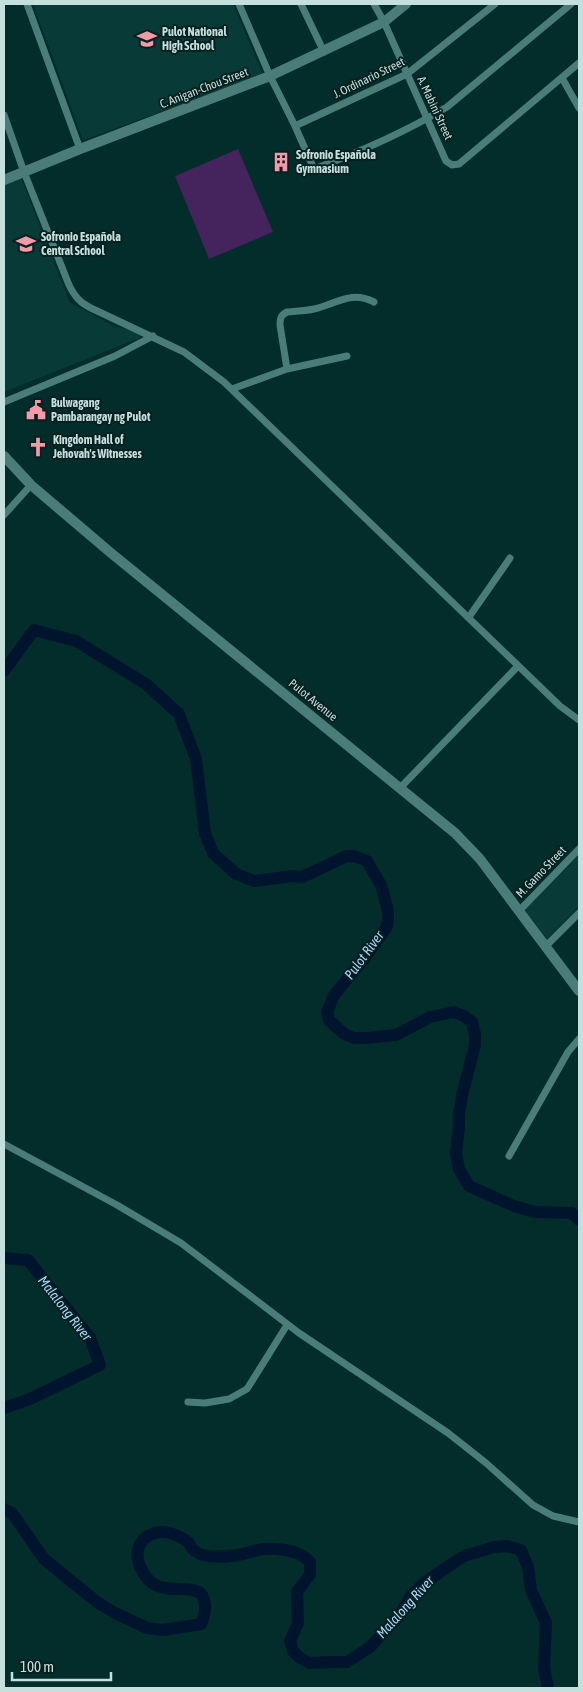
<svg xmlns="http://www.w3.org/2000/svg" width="583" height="1692" viewBox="0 0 583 1692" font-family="'Asap Condensed',sans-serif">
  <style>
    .built { fill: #083b38 }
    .green { fill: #45235c }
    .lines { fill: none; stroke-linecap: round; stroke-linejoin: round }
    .river { stroke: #00152d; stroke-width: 12 }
    .street { stroke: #4a7d79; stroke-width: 7 }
    .secondary { stroke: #4a7d79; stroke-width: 10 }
    .labels { text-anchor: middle; stroke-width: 4; stroke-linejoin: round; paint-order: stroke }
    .poi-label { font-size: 12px; font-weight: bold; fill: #c5dfdd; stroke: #062120; text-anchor: start }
    .street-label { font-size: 12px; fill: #c5dfdd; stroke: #062120 }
    .water-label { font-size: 14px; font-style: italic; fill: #abd2f9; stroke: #062120 }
  </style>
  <rect width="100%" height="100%" fill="#022d2a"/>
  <!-- built -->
  <path class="built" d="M 33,4 L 233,4 L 263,75 L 83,140 Z
    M 21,178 L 70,303 L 116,327 L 142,333 L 139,338 L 4,392 L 4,186 Z
    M 579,855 L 579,906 L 547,939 L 525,910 Z"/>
  <!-- green -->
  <path class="green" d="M 238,149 L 273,232 L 209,259 L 175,176 Z"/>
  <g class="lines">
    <!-- river -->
    <path class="river" d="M 4,671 L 34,630 L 76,641 L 146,684 L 179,714 L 196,759 L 205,833 L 213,853 L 236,874 L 254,881 L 293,876 L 302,877 L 347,856 L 354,856 L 367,861 L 381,885 L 388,911 L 388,921 L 386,928 L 364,959 L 334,995 L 327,1012 L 329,1020 L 343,1033 L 354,1038 L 365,1038 L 396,1035 L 430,1017 L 454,1012 L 464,1016 L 472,1022 L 475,1034 L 475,1045 L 463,1091 L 459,1114 L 459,1127 L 456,1154 L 459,1169 L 469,1186 L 514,1206 L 535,1212 L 572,1213 L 579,1220
      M 4,1258 L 28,1260 L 90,1338 L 100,1365 L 30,1399 L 4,1408
      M 4,1509 L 12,1513 L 44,1559 L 97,1602 L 113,1612 L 147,1628 L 163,1630 L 201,1624 C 205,1615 207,1604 202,1595 C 195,1584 167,1594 152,1583 C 133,1567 130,1536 160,1532 C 168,1531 182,1537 188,1542 C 190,1545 192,1549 195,1551 C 207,1561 237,1556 250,1552 C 267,1546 298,1548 310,1562 L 310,1574 L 297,1592 L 298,1623 L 290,1641 L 293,1651 L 300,1658 L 310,1663 L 335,1662 L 347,1662 L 370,1647 L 399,1616 L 411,1596 L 423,1584 L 453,1563 L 464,1556 L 494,1547 L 507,1546 L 521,1550 L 528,1567 L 531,1590 L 546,1623 L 544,1668 L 548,1688"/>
    <!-- street -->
    <path class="street" d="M 27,4 L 80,149
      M 239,4 L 270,76 L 295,126 L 314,169 C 360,152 405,132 447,107 L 571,4
      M 301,4 L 324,52
      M 374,4 L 384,22 L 446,161 L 452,165 L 459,164 L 579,63
      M 562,78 L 579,108
      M 4,115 L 24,172 L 69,285 C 75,297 80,303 93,309 L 184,352 L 224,382 L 560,706 L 579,720
      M 295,126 L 407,74 L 495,4
      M 287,369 L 280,325 C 280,318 281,315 287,312 C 296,311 305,311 314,309 C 337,304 350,290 374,302
      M 232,389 L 287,369 L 347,356
      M 4,402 L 115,356 L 153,336
      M 4,515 L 31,485
      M 469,617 L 510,558
      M 401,787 L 518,666
      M 520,910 L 579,849
      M 546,946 L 579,913
      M 4,1144 L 117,1205 L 181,1243 L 299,1333 L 448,1433 L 486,1463 L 533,1505 L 553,1516 L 579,1522
      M 509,1156 L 568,1052 L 579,1039
      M 188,1402 L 205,1403 L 229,1399 L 247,1389 L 287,1325"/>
    <!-- secondary -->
    <path class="secondary" d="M 4,180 L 80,149 L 270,76 L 384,22 L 406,4
      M 4,456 L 31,485 L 111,553 L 455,833 L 480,859 L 579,991"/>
  </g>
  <!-- icons -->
  <defs>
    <symbol id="school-bare" viewBox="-9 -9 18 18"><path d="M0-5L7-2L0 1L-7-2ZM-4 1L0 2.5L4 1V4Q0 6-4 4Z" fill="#f39aa9" stroke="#062120" stroke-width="2.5" paint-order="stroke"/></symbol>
    <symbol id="building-bare" viewBox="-9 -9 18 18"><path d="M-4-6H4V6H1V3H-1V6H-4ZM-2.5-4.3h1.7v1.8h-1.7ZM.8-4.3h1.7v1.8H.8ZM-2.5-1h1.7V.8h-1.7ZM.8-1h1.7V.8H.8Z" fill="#f39aa9" stroke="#062120" stroke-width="2.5" paint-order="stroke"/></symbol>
    <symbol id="civic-bare" viewBox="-9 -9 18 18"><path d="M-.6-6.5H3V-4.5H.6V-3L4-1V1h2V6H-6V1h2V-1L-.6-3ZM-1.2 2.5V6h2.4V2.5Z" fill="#f39aa9" stroke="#062120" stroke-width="2.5" paint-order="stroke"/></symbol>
    <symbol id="church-bare" viewBox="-9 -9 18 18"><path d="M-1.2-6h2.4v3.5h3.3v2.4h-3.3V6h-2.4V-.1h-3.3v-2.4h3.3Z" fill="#f39aa9" stroke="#062120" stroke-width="2.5" paint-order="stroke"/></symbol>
  </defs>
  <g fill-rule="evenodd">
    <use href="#school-bare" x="133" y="25" width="28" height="28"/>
    <use href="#building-bare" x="267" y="148" width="28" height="28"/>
    <use href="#school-bare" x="12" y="230" width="28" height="28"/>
    <use href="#civic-bare" x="22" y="396" width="28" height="28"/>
    <use href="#church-bare" x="24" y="433" width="28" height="28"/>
  </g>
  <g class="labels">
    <!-- poi labels -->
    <g class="poi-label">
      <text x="162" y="36">Pulot National<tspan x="162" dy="14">High School</tspan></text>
      <text x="296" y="159">Sofronio Española<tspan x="296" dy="14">Gymnasium</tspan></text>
      <text x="41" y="241">Sofronio Española<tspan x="41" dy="14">Central School</tspan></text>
      <text x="51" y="407">Bulwagang<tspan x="51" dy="14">Pambarangay ng Pulot</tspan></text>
      <text x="53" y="444">Kingdom Hall of<tspan x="53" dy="14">Jehovah's Witnesses</tspan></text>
    </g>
    <!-- street labels -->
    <g class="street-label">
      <text transform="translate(369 78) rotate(-26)" y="4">J. Ordinario Street</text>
      <text transform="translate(204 88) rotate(-21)" y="4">C. Anigan-Chou Street</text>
      <text transform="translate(435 108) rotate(65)" y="4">A. Mabini Street</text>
      <text transform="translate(313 700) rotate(39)" y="4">Pulot Avenue</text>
      <text transform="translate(541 872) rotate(-46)" y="4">M. Gamo Street</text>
    </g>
    <!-- water labels -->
    <g class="water-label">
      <text transform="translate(364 955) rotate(-54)" y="5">Pulot River</text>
      <text transform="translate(65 1308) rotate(52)" y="5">Malalong River</text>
      <text transform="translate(405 1607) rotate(-48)" y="5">Malalong River</text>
    </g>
  </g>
  <!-- border -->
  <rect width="583" height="1692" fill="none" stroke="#c5dfdd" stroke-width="10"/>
  <!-- scale -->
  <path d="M12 1672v8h99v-8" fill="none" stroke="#c5dfdd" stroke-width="2.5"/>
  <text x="20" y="1672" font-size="15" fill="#c5dfdd" stroke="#062120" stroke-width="4" paint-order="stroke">100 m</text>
</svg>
